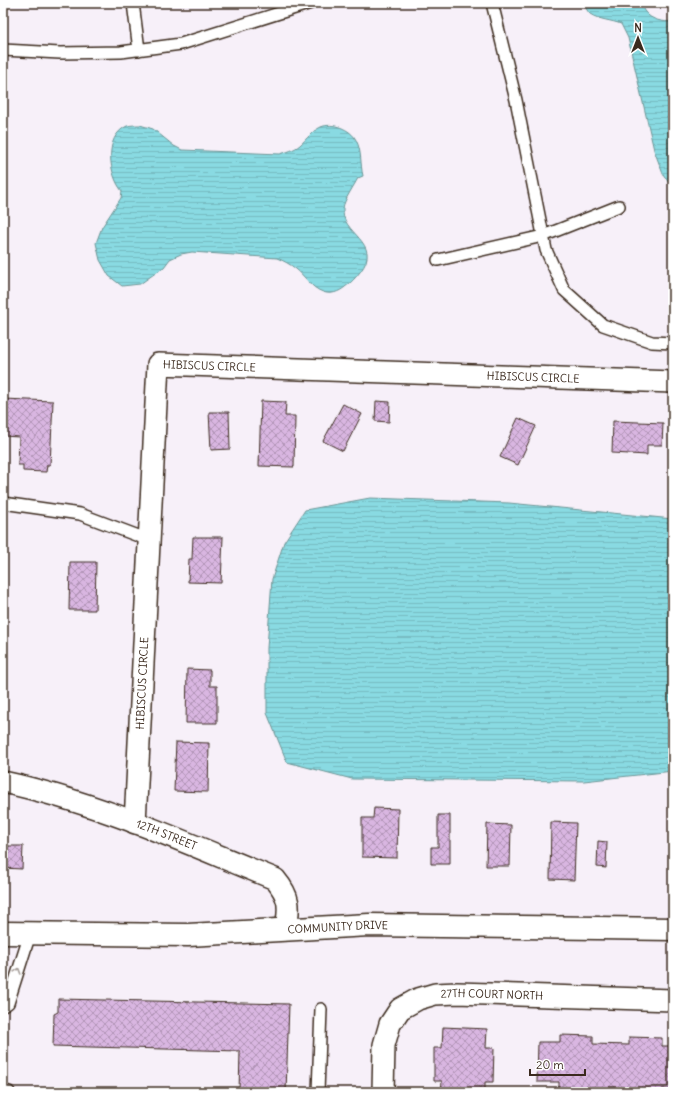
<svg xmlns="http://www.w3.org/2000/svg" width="676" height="1095" viewBox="0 0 676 1095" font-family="Delius,sans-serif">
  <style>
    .water { fill: url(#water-rules); stroke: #6a9494 }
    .building { fill: url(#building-cross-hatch); stroke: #3b2a1e }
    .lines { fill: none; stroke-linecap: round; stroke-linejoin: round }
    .service-casing { stroke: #3b2a1e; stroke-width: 14 }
    .minor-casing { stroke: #3b2a1e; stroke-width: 24 }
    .tertiary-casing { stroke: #3b2a1e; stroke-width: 25 }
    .service { stroke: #fff; stroke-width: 11 }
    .minor { stroke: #fff; stroke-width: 21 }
    .tertiary { stroke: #fff; stroke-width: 22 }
    .oneway { stroke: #a79f9a }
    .labels { text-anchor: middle; stroke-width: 3; stroke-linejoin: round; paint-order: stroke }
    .street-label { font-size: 11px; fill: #3b2a1e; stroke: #fff }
  </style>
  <defs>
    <pattern id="water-rules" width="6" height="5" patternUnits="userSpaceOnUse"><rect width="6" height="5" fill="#89dae2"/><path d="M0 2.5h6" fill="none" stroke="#77bbc1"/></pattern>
    <pattern id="building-cross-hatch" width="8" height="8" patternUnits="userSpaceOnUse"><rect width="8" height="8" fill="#d9b6e1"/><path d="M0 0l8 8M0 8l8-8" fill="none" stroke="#b194b6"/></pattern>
  </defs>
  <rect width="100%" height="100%" fill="#f7f0f9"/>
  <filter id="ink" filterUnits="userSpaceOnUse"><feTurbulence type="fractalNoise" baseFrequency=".025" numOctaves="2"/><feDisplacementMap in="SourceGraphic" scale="8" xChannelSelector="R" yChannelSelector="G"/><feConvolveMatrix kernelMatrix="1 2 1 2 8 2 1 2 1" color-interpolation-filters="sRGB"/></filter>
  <g filter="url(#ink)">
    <!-- water -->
    <path class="water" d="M 583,3 L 641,3 C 642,6 643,10 645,12 C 651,20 664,23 673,21 L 673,189 L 663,174 L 654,150 L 628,38 L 621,24 C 611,20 599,20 590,14 C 587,11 585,6 583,3 Z
      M 140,125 L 153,129 L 174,146 L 182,150 L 280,154 C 287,152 294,150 300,145 C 307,139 312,131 321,127 C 332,122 351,129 356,140 C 362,151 360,164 363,176 L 358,178 C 354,186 344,200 343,208 C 340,234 384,242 360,272 C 356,277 351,283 345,287 C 339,292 331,295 323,292 C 311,288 305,276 296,269 C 290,264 284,261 277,258 L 192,252 L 181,254 L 170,259 L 164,267 L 140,284 L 122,286 L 109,276 L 100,260 L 96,243 L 102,227 L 121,198 L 122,191 C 109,175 103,137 127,126 C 131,125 136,125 140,125 Z
      M 370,498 L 509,503 L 673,519 L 673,771 L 584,781 L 352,779 L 287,762 L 267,713 L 267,648 L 272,579 L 284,542 L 305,510 Z"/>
    <!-- building -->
    <path class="building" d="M 3,399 L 53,401 L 50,465 L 47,465 L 46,472 L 23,471 L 23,465 L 18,465 L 19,437 L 3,436 Z
      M 261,401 L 286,402 L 285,416 L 295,416 L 294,467 L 259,466 Z
      M 376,401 L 390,402 L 389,422 L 375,421 Z
      M 343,404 L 362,414 L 343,451 L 323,441 Z
      M 209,412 L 229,412 L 230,449 L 211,450 Z
      M 518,418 L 536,426 L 518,465 L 500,457 Z
      M 613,421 L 663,423 L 662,445 L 647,445 L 647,455 L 612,453 Z
      M 193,537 L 223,537 L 221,583 L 188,582 L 189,559 L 192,559 Z
      M 70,562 L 96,562 L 95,610 L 69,610 Z
      M 187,669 L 210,670 L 210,686 L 217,686 L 217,723 L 186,723 Z
      M 176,742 L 209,743 L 208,792 L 174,791 Z
      M 374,808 L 398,809 L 397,858 L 362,857 L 362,818 L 373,818 Z
      M 438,815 L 450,815 L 450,864 L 431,864 L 431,847 L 438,847 Z
      M 551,822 L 576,823 L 574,880 L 550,879 Z
      M 487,824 L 511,825 L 510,866 L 486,866 Z
      M 598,841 L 607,842 L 606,868 L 597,867 Z
      M 3,846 L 23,846 L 22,869 L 3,868 Z
      M 58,999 L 289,1004 L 286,1092 L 239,1092 L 240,1051 L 53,1046 L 54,1014 L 58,1012 Z
      M 443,1027 L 487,1029 L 486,1048 L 494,1048 L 493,1082 L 485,1082 L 485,1092 L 441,1092 L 442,1081 L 434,1081 L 434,1048 L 442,1048 Z
      M 560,1035 L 593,1036 L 593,1044 L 629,1045 L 629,1037 L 662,1038 L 662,1046 L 673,1046 L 673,1090 L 662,1089 L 662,1092 L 628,1092 L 628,1088 L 591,1087 L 591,1092 L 559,1092 L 559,1082 L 537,1082 L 538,1042 L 560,1042 Z"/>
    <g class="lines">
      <defs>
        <path id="service" d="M 133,3 L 139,50
          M 492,3 L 516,100 L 546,250 L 564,290 L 603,325 L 652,342 L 673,343
          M 3,50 L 60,53 L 121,52 L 181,44 L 311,3
          M 438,260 L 543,236 L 619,206
          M 3,503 L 80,514 L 149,540
          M 3,1006 L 8,1003 L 30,934
          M 3,1091 L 9,1092
          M 318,1092 L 321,1009"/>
        <g id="minor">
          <path id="s1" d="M 3,782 C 97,802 186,843 275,879 C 290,897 290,906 286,929"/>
          <path id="s2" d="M 135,823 L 158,364 L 673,382"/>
          <path id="s3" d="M 383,1092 L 384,1045 L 390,1024 L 400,1009 L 418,999 L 435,994 L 457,993 L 673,1000"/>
        </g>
        <g id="tertiary">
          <path id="s4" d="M 3,933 L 188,935 L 369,925 L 673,929"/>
        </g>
      </defs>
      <!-- service casing -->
      <use href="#service" class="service-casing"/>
      <!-- minor casing -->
      <use href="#minor" class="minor-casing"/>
      <!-- tertiary casing -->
      <use href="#tertiary" class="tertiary-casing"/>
      <!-- service -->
      <use href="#service" class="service"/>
      <!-- minor -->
      <use href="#minor" class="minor"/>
      <!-- tertiary -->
      <use href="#tertiary" class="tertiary"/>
    </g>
    <!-- one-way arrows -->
    <defs><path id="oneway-chevron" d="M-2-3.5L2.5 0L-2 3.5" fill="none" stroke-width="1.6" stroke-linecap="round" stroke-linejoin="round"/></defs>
    <use class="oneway" href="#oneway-chevron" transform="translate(18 971) rotate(-73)"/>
  </g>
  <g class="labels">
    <!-- street labels -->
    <g class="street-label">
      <text dy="4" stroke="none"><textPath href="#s2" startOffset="511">HIBISCUS CIRCLE</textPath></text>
      <text dy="4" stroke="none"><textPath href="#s2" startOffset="835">HIBISCUS CIRCLE</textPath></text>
      <text dy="4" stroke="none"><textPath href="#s2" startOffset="140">HIBISCUS CIRCLE</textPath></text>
      <text dy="4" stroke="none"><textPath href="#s1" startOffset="172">12TH STREET</textPath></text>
      <text dy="4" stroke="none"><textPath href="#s4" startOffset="335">COMMUNITY DRIVE</textPath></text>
      <text dy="4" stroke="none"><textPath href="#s3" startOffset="182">27TH COURT NORTH</textPath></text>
    </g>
  </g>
  <!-- margin -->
  <rect width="676" height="1095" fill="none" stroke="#fff" stroke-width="16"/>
  <rect x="8" y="8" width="660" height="1079" fill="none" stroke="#3b2a1e" stroke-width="1.5" filter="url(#ink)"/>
  <!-- north arrow -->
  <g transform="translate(638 38)" stroke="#ffffff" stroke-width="3" paint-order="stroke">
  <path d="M0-3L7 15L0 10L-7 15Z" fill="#3b2a1e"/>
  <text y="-6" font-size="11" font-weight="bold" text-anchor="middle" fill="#3b2a1e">N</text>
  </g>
  <!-- scale -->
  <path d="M530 1069v6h55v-6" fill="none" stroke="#3b2a1e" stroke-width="2"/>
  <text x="536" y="1069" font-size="12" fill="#3b2a1e" stroke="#ffffff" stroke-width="3" paint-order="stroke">20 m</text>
</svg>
